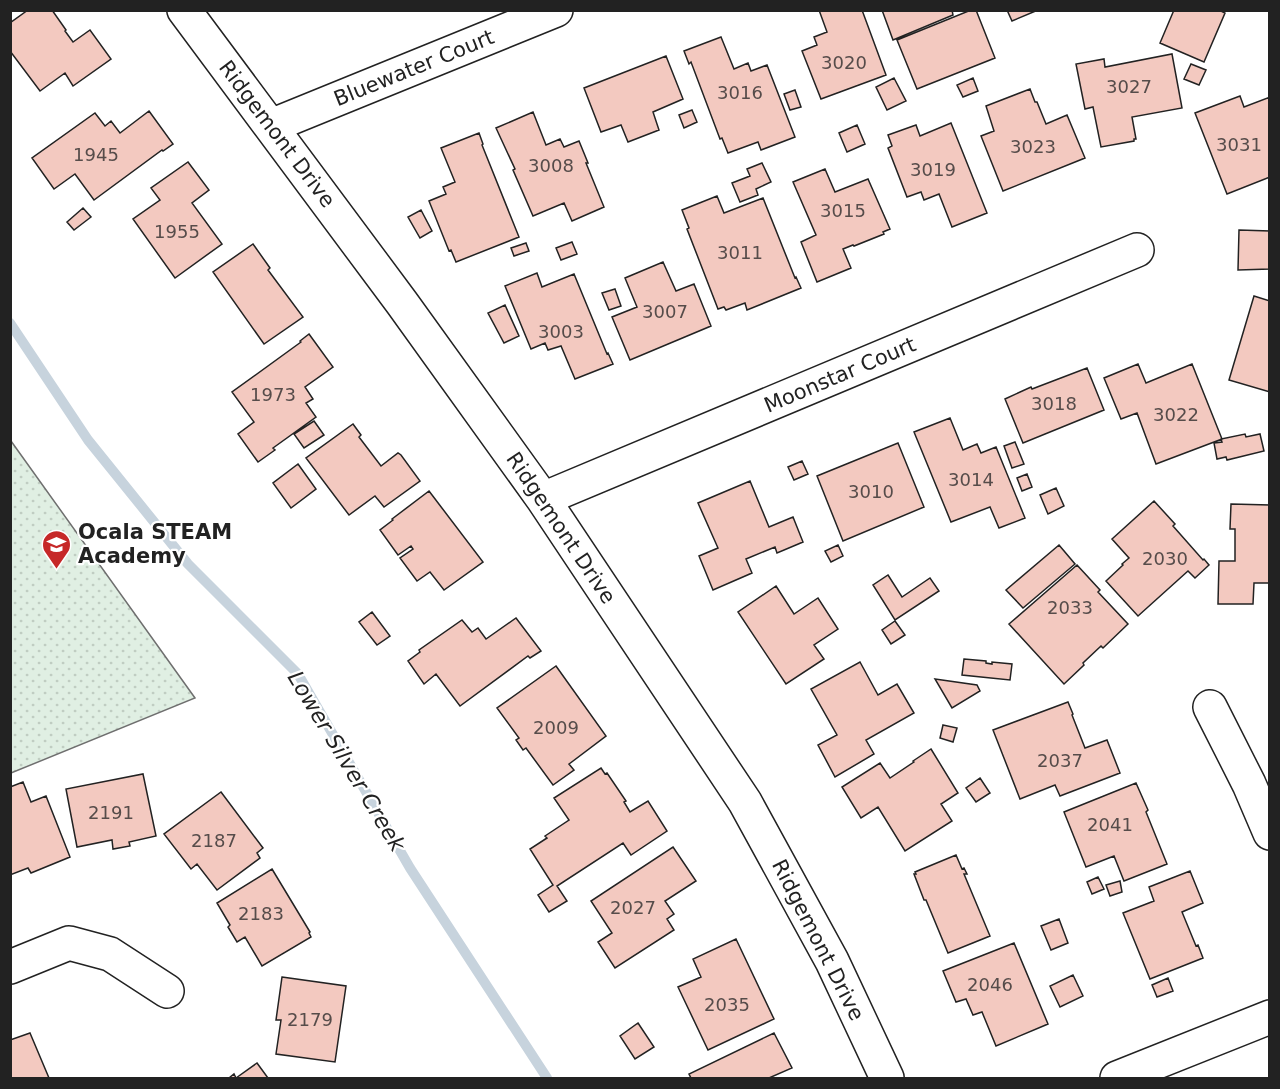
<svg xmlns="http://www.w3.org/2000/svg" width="1280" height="1089" viewBox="0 0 1280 1089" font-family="'DejaVu Sans',sans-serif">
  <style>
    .grass { fill: url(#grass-dots); stroke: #6f6f6f; stroke-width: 1.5 }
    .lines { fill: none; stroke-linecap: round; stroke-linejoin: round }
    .stream { stroke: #c7d3dd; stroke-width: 10 }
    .building { fill: #f3c9c0; stroke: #222; stroke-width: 1.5 }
    .street-casing { stroke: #222; stroke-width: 36 }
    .secondary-casing { stroke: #222; stroke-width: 36 }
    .street { stroke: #fff; stroke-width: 33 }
    .secondary { stroke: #fff; stroke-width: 33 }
    .labels { text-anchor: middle; stroke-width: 4.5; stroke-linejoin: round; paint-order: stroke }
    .number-label { font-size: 18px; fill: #564c4a }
    .street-label { font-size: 21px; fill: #222; stroke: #fff }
    .poi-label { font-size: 21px; font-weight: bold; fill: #222; stroke: #fff; text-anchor: start }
    .water-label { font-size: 22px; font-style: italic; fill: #222; stroke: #fff }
  </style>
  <defs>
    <pattern id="grass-dots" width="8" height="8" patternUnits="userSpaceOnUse" patternTransform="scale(1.5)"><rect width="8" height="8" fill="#e0efe3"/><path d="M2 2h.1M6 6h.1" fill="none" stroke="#c0cdc2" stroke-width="1.8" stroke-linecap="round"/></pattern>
  </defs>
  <rect width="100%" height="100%" fill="#fff"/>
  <!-- grass -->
  <path class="grass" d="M 11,441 L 195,698 L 11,773 L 10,773 Z"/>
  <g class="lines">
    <!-- stream -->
    <path class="stream" d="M 10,323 L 88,440 L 188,564 L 298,674 L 410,868 L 547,1078"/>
  </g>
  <!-- building -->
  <path class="building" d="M 28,10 L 52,10 L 66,30 L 65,31 L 73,42 L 90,30 L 111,59 L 73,86 L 65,73 L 40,91 L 10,51 L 10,23 Z
    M 819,10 L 862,10 L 886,75 L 821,99 L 802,51 L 817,45 L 814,37 L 827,32 Z
    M 882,10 L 952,10 L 953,15 L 893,40 Z
    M 971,10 L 976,10 L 995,58 L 917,89 L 897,40 Z
    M 1007,10 L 1038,10 L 1012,21 Z
    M 1174,10 L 1219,10 L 1225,13 L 1204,62 L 1160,43 Z
    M 721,37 L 734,69 L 748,63 L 751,71 L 767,65 L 795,137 L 761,150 L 758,142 L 728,153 L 722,138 L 720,139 L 691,62 L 689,64 L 684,51 Z
    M 1172,54 L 1182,108 L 1132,117 L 1136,139 L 1134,139 L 1134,141 L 1101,147 L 1093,107 L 1085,109 L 1076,64 L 1104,59 L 1105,67 Z
    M 666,56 L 683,99 L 653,112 L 659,130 L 628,142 L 621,125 L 601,132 L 584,88 Z
    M 1191,64 L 1206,70 L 1199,85 L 1184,79 Z
    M 894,78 L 906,101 L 887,110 L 876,87 Z
    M 973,78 L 978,91 L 963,97 L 957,85 Z
    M 1030,89 L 1035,102 L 1037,102 L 1046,124 L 1067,115 L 1085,158 L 1003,191 L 981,136 L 994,131 L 986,106 Z
    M 795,90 L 801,107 L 790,110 L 784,94 Z
    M 1240,96 L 1244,107 L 1270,97 L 1270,177 L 1227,194 L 1195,113 Z
    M 692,110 L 697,122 L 684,128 L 679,115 Z
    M 149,111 L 173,144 L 163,151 L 162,150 L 94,200 L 75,174 L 54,189 L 32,158 L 95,113 L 105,126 L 111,121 L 120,133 Z
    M 533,112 L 546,145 L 560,139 L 564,147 L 579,141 L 588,163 L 586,163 L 604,207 L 572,221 L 564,203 L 533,216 L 513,170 L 515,169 L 496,128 Z
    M 951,123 L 987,213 L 952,227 L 939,194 L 924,200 L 921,192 L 907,197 L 888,148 L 892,146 L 888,135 L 916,125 L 920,136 Z
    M 857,125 L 865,144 L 847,152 L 839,133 Z
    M 479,133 L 483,144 L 482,145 L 519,237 L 456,262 L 451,250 L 449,251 L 429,201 L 446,194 L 443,187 L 455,182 L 441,148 Z
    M 188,162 L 209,190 L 192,203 L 222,244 L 175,278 L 133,219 L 160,200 L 151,188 Z
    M 762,163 L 771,182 L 756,189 L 758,195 L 740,202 L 732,183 L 750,176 L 747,169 Z
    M 825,169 L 835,192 L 868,179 L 890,229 L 883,232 L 884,234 L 854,246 L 853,245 L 843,249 L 851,268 L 817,282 L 801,242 L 816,235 L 793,182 Z
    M 717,196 L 724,213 L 763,198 L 795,278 L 796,277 L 801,288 L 747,310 L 745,303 L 726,310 L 724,307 L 718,309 L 687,229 L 689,228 L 682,210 Z
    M 83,208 L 91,217 L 74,230 L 67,222 Z
    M 421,210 L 432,231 L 420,238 L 408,217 Z
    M 1239,230 L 1270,231 L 1270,269 L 1238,270 Z
    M 572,242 L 577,254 L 561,260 L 556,248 Z
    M 526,243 L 529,251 L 514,256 L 511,248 Z
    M 253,244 L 270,268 L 268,270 L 303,317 L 264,344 L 213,272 Z
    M 663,262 L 676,291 L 694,284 L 711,326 L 630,360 L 612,317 L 637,307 L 625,278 Z
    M 537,273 L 542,287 L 574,274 L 607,354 L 608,353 L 613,364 L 575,379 L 561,346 L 548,350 L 545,343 L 531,349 L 505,286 Z
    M 615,289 L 621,306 L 609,310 L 602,293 Z
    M 1254,296 L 1270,301 L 1270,392 L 1229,380 Z
    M 505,305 L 519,336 L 504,343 L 488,313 Z
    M 309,334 L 333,367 L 305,387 L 313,399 L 306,403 L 316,417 L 273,448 L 275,450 L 258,462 L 238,434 L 254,422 L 232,392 L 301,342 L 300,341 Z
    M 1138,364 L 1146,383 L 1192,364 L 1222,439 L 1156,464 L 1137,413 L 1121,419 L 1104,378 Z
    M 1087,368 L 1104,410 L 1023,443 L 1005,399 L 1031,387 L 1032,389 Z
    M 950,418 L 963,450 L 977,444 L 981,453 L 996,447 L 1025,518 L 999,528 L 990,507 L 951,522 L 914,432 Z
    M 314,421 L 324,435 L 304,448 L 294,434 Z
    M 353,424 L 361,435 L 359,437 L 381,466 L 398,453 L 401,455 L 420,481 L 384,507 L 375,496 L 349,515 L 306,458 Z
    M 1245,434 L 1246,437 L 1260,434 L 1264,451 L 1227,460 L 1226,457 L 1217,459 L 1214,443 L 1222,442 L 1221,439 Z
    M 1015,442 L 1024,464 L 1012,468 L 1004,446 Z
    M 898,443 L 924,507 L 843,541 L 817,476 Z
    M 802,461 L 808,474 L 794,480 L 788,467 Z
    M 298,464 L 316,489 L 291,508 L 273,483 Z
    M 1027,474 L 1032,487 L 1022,491 L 1017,478 Z
    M 750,481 L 769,527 L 793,517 L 803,542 L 777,553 L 775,547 L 746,559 L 752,573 L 713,590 L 699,556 L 718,548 L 698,503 Z
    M 1056,488 L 1064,506 L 1048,514 L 1040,495 Z
    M 429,491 L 483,562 L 444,590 L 430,572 L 417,581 L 400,558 L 413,549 L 411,546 L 398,555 L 380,530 L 393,520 L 392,519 Z
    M 1154,501 L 1175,524 L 1173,526 L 1203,560 L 1204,559 L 1209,565 L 1195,578 L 1188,571 L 1138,616 L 1106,581 L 1123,565 L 1122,564 L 1129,558 L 1112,539 Z
    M 1231,504 L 1270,505 L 1270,583 L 1254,583 L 1253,604 L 1218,604 L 1219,561 L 1235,561 L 1235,529 L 1230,529 Z
    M 838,545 L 843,556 L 831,562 L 825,551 Z
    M 1059,545 L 1075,564 L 1023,608 L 1006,590 Z
    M 1077,565 L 1100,590 L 1098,592 L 1128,624 L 1103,648 L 1101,646 L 1083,663 L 1084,665 L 1064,684 L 1009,624 Z
    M 888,575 L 902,597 L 930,578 L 939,591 L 895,620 L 873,585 Z
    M 776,586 L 794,614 L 818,598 L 838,629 L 814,645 L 824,659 L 786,684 L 738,612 Z
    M 372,612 L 390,636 L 377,645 L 359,622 Z
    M 516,618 L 541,651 L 530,658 L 528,656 L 460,706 L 436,674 L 424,684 L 408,661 L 420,652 L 419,650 L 462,620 L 472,632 L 478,628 L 486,639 Z
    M 895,621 L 905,635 L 891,644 L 882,630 Z
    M 964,659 L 986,661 L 986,663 L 992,664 L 992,662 L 1012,664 L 1010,680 L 962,675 Z
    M 860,662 L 878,695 L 897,684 L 914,713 L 866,740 L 874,754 L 835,777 L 818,745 L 837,735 L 811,689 Z
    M 556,666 L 606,736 L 569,764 L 574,770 L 553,785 L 526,748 L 523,750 L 516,740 L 519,738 L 497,708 Z
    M 935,679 L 977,685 L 980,691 L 952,708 Z
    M 1068,702 L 1073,714 L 1072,715 L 1085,748 L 1107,740 L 1120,773 L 1060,796 L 1055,785 L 1020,799 L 993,730 Z
    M 943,725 L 957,728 L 953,742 L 940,738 Z
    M 931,749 L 958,793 L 941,804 L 952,821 L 905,851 L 878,807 L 861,818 L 842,787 L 880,763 L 890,778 L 914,762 L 913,761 Z
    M 601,768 L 605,774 L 607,773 L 626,801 L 624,802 L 630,812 L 648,801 L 667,831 L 631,855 L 623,843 L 557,886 L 567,901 L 549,912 L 538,895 L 553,885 L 530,849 L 547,838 L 545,836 L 569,820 L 554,798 Z
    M 143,774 L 156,836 L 129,842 L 130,846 L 113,849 L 112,840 L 77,847 L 66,789 Z
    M 980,778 L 990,793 L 976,802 L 966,788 Z
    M 23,782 L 31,802 L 46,796 L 70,857 L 31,873 L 28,868 L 10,875 L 10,787 Z
    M 1136,783 L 1148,810 L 1146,812 L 1167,864 L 1124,881 L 1114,856 L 1086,867 L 1064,812 Z
    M 221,792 L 263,848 L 257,853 L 260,858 L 217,890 L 197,864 L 191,869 L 164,834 Z
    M 673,847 L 696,881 L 665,901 L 674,914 L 667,919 L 674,930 L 615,968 L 598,942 L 612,933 L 591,901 Z
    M 956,855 L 962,869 L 964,868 L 967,874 L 964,874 L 990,936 L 948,953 L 926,900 L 924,900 L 914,874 L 916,874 L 915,872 Z
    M 272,869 L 310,932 L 309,933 L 311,937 L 262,966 L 245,937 L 237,942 L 228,927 L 230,925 L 217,903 Z
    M 1190,871 L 1203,903 L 1182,912 L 1196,946 L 1198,945 L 1203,958 L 1150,979 L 1123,913 L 1154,901 L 1149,887 Z
    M 1098,877 L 1104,889 L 1092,894 L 1087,882 Z
    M 1120,881 L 1122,892 L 1110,896 L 1106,885 Z
    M 1059,919 L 1068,943 L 1051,950 L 1041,926 Z
    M 736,939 L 774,1019 L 708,1050 L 678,987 L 701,977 L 693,959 Z
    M 1014,943 L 1048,1024 L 996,1046 L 982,1012 L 973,1015 L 966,999 L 956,1002 L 943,971 Z
    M 1073,975 L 1083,996 L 1060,1007 L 1050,986 Z
    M 282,977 L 346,986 L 335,1062 L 276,1054 L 281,1020 L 276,1020 Z
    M 1168,978 L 1173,991 L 1157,997 L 1152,985 Z
    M 638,1023 L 654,1047 L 635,1059 L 620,1036 Z
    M 30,1033 L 49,1078 L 10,1078 L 10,1040 Z
    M 774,1033 L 792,1068 L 769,1078 L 691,1078 L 689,1074 Z
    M 257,1063 L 268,1078 L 229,1078 L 234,1074 L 236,1078 Z"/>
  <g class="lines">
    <defs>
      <path id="street" d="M 184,10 L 402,303 L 543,499 L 745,802 L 832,961 L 887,1078
        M 271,126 L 556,10
        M 543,499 L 1137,250
        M 1210,707 L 1249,784 L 1270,833
        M 10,967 L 69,943 L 110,954 L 167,991"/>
      <path id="secondary" d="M 1117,1078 L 1270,1017"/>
    </defs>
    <!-- street casing -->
    <use href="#street" class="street-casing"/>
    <!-- secondary casing -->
    <use href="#secondary" class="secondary-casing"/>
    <!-- street -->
    <use href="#street" class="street"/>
    <!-- secondary -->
    <use href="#secondary" class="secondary"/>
  </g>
  <!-- icons -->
  <defs>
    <symbol id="school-pin" viewBox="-11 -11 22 30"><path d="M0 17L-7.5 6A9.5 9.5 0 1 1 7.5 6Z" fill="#c62828" stroke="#fff"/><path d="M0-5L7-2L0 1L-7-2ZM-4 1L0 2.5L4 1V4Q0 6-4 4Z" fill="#fff"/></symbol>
  </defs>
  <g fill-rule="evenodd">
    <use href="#school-pin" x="40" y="528" width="33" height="45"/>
  </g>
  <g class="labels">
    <!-- number labels -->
    <g class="number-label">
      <text x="844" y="69">3020</text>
      <text x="1129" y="93">3027</text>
      <text x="740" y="99">3016</text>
      <text x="1239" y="151">3031</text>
      <text x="1033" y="153">3023</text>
      <text x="96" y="161">1945</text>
      <text x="551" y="172">3008</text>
      <text x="933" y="176">3019</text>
      <text x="843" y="217">3015</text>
      <text x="177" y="238">1955</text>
      <text x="740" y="259">3011</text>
      <text x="665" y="318">3007</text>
      <text x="561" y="338">3003</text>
      <text x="273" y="401">1973</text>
      <text x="1054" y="410">3018</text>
      <text x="1176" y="421">3022</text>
      <text x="971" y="486">3014</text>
      <text x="871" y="498">3010</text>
      <text x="1165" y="565">2030</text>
      <text x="1070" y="614">2033</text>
      <text x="556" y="734">2009</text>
      <text x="1060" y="767">2037</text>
      <text x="111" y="819">2191</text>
      <text x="1110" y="831">2041</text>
      <text x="214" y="847">2187</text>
      <text x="633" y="914">2027</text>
      <text x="261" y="920">2183</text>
      <text x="990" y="991">2046</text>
      <text x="727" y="1011">2035</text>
      <text x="310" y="1026">2179</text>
    </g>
    <!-- street labels -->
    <g class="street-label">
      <text transform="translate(414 68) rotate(-22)" y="7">Bluewater Court</text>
      <text transform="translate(277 134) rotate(53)" y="7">Ridgemont Drive</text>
      <text transform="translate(840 375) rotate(-23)" y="7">Moonstar Court</text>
      <text transform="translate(561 528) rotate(56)" y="7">Ridgemont Drive</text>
      <text transform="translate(818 940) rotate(63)" y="7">Ridgemont Drive</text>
    </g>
    <!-- poi labels -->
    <g class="poi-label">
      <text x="78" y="539">Ocala STEAM<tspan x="78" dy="24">Academy</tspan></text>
    </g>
    <!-- water labels -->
    <g class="water-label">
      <text transform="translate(347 761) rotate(59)" y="8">Lower Silver Creek</text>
    </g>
  </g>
  <!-- border -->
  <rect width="1280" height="1089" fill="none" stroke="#222222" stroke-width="24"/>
</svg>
